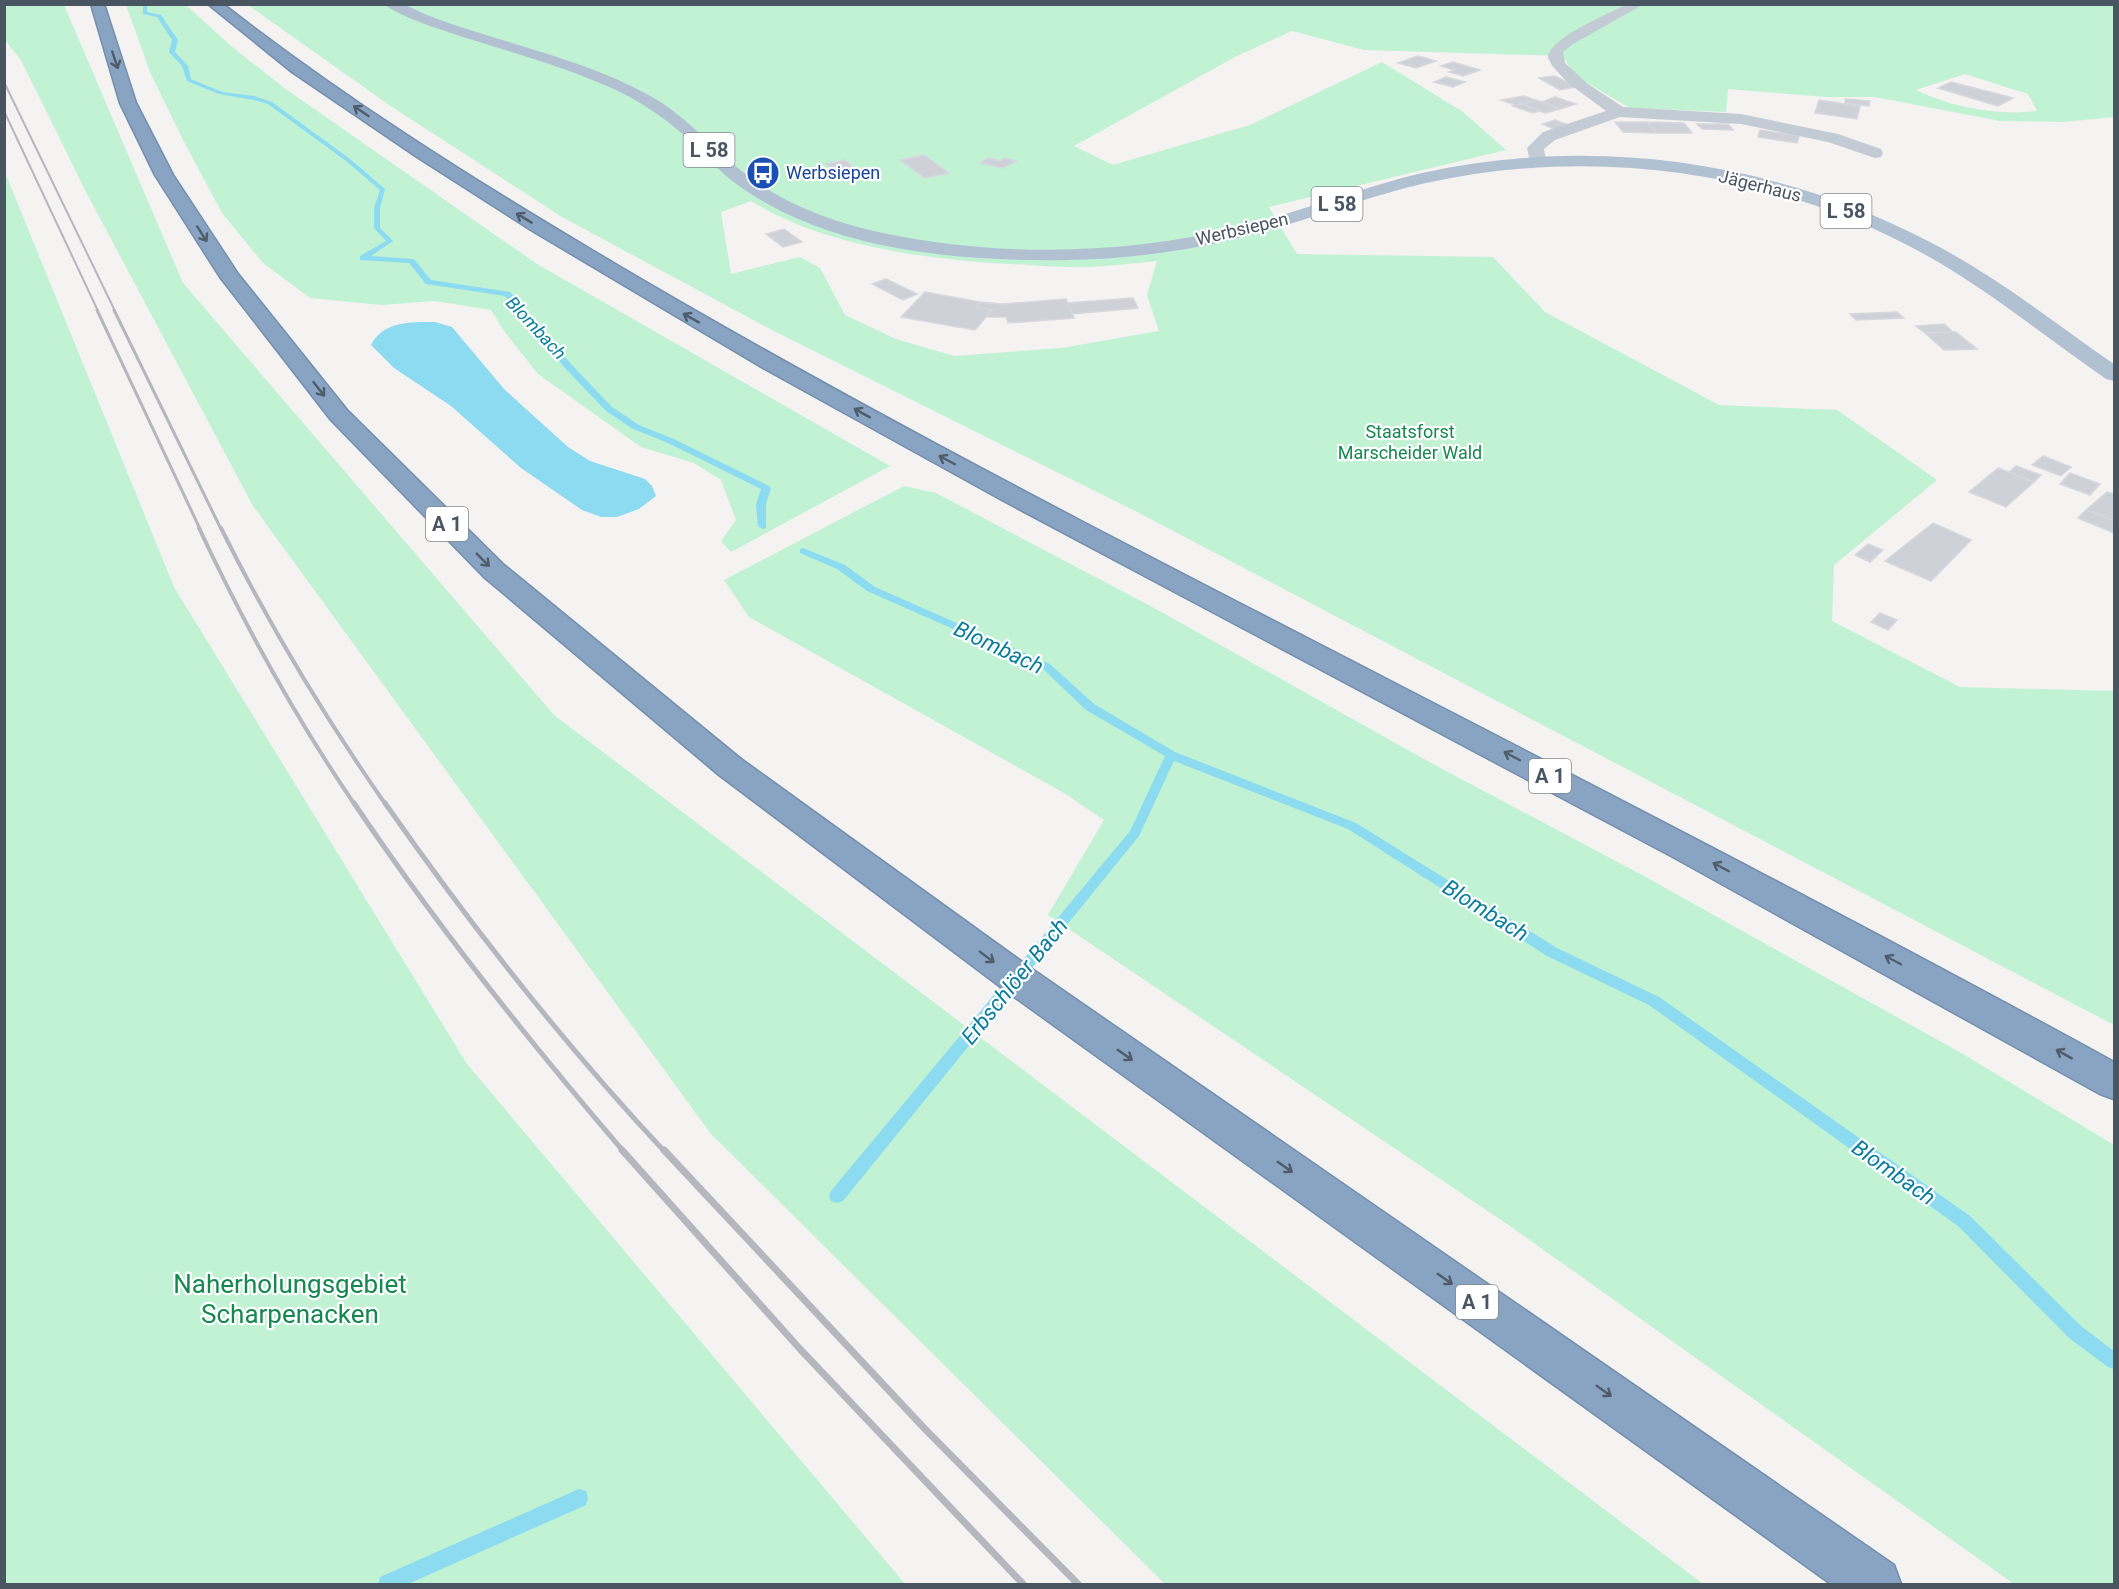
<svg xmlns="http://www.w3.org/2000/svg" width="2119" height="1589" viewBox="0 0 2119 1589" font-family="Roboto,sans-serif">
  <style>
    .green { fill: #c1f2d4; fill-rule: evenodd }
    .water { fill: #8cdbf1 }
    .lines { fill: none; stroke-linecap: round; stroke-linejoin: round }
    .stream { fill: #8cdbf1; fill-rule: evenodd }
    .building { fill: #ced1d7; stroke: #d6d8de; stroke-width: 1.5 }
    .highway-casing { stroke: #748fae; stroke-width: 3 }
    .street { fill: #c3ccd4; fill-rule: evenodd }
    .primary { fill: #b2c1d2; fill-rule: evenodd }
    .highway { fill: #89a4c2; fill-rule: evenodd }
    .rail-far4 { stroke: #b4b7bd; stroke-width: 2 }
    .rail-far3 { stroke: #b4b7bd; stroke-width: 3 }
    .rail-far2 { stroke: #b4b7bd; stroke-width: 4 }
    .rail-far1 { stroke: #b4b7bd; stroke-width: 5 }
    .rail { stroke: #b4b7bd; stroke-width: 7 }
    .oneway { stroke: #4f5d6b }
    .labels { text-anchor: middle; stroke-width: 4.5; stroke-linejoin: round; paint-order: stroke }
    .far-transit-label { font-size: 18px; fill: #164399; stroke: #fff; text-anchor: start }
    .far-street-label { font-size: 18px; fill: #495561; stroke: #fff }
    .far-water-label { font-size: 18px; font-style: italic; fill: #087d9e; stroke: #fff }
    .far-park-label { font-size: 18px; fill: #14884f; stroke: #fff }
    .shield { fill: #fff; stroke: #808890; stroke-width: 1.5 }
    .shield-label { font-size: 20px; font-weight: bold; fill: #495561 }
    .water-label { font-size: 22px; font-style: italic; fill: #087d9e; stroke: #fff }
    .near-park-label { font-size: 26px; fill: #14884f; stroke: #fff }
  </style>
  <rect width="100%" height="100%" fill="#f5f2f2"/>
  <!-- green -->
  <path class="green" d="M 5,4 L 64,5 L 183,283 L 554,715 L 1703,1584 L 1165,1584 L 711,1134 L 253,506 L 85,190 L 22,62 L 5,40 Z
    M 126,5 L 186,5 L 231,46 L 287,90 L 537,264 L 890,466 L 731,552 L 721,541 L 736,520 L 721,480 L 694,463 L 641,447 L 538,374 L 504,331 L 491,310 L 435,301 L 381,305 L 310,298 L 263,263 L 222,213 L 183,140 L 150,72 Z
    M 248,5 L 2114,5 L 2114,117 L 2064,122 L 2000,121 L 1875,97 L 1826,97 L 1728,89 L 1726,112 L 1630,108 L 1577,77 L 1562,56 L 1364,50 L 1292,31 L 1235,57 L 1074,146 L 1113,165 L 1250,125 L 1382,62 L 1463,112 L 1506,150 L 1269,207 L 1297,254 L 1493,257 L 1545,312 L 1719,405 L 1837,410 L 1937,480 L 1834,565 L 1832,621 L 1960,687 L 2114,691 L 2114,1025 L 1141,514 L 772,330 L 562,217 L 389,105 ZM 1965,74 L 2028,94 L 2037,111 C 1999,116 1951,107 1916,90 ZM 751,201 C 828,249 940,261 1029,265 C 1048,266 1069,268 1088,267 C 1111,266 1134,263 1157,261 L 1147,295 L 1159,331 L 1061,348 L 954,356 L 896,339 L 845,315 L 820,268 L 800,257 L 731,274 L 721,212 Z
    M 4,170 L 174,587 L 467,1064 L 905,1584 L 5,1584 Z
    M 904,486 L 936,493 L 1156,609 L 1431,763 L 1642,875 L 1963,1054 L 2114,1145 L 2114,1584 L 2014,1584 L 1510,1226 L 1048,915 L 1104,820 L 1064,793 L 749,617 L 724,580 Z"/>
  <!-- water -->
  <path class="water" d="M 435,322 L 452,327 L 504,389 L 568,447 L 590,461 L 645,479 L 652,486 L 656,496 L 639,509 L 617,517 L 601,517 L 582,510 L 521,468 L 451,406 L 394,368 L 371,345 C 383,321 411,322 435,322 Z"/>
  <g class="lines">
    <!-- stream -->
    <path class="stream" d="M 143,5 L 147,6 L 147,12 L 161,15 L 178,40 L 175,52 L 188,66 L 191,79 L 222,92 L 254,96 L 272,102 L 350,159 L 385,189 L 380,208 L 380,228 L 393,241 L 371,256 L 414,259 L 431,280 L 510,292 L 570,363 L 612,407 L 639,425 L 674,439 L 769,486 L 771,488 L 766,504 L 766,528 L 763,529 L 758,526 L 756,504 L 761,489 L 668,443 L 633,429 L 606,411 L 564,367 L 505,296 L 426,284 L 409,263 L 360,260 L 360,256 L 386,241 L 374,228 L 374,208 L 380,190 L 346,161 L 268,104 L 254,100 L 219,94 L 187,81 L 182,66 L 169,52 L 172,40 L 157,17 L 143,14 Z
      M 803,548 L 845,565 L 875,587 L 1050,664 L 1094,704 L 1175,752 L 1356,823 L 1557,948 L 1659,997 L 1970,1216 L 2081,1326 L 2114,1351 L 2114,1369 L 2108,1367 L 2069,1338 L 1958,1226 L 1649,1005 L 1547,956 L 1348,829 L 1174,761 L 1139,836 L 843,1201 L 837,1203 L 831,1201 L 829,1196 L 831,1191 L 1130,831 L 1165,756 L 1086,710 L 1042,668 L 867,591 L 837,569 L 800,553 L 800,549 Z
      M 579,1489 L 586,1491 L 588,1498 L 586,1505 L 408,1584 L 378,1584 L 380,1577 Z"/>
  </g>
  <!-- building -->
  <path class="building" d="M 1418,56 L 1436,61 L 1416,68 L 1398,63 Z
    M 1453,62 L 1480,70 L 1463,76 L 1449,72 L 1454,70 L 1441,66 Z
    M 1555,76 L 1576,87 L 1560,90 L 1539,78 Z
    M 1446,77 L 1465,82 L 1453,87 L 1434,82 Z
    M 1951,82 L 2013,98 L 1998,106 L 1938,88 Z
    M 1524,96 L 1535,100 L 1515,105 L 1501,100 Z
    M 1555,97 L 1576,104 L 1560,109 L 1542,102 Z
    M 1845,99 L 1870,101 L 1869,106 L 1845,103 Z
    M 1535,100 L 1542,102 L 1560,109 L 1545,113 L 1521,104 Z
    M 1819,100 L 1860,106 L 1857,119 L 1815,113 Z
    M 1521,104 L 1541,111 L 1533,113 L 1513,106 Z
    M 1555,120 L 1568,125 L 1554,129 L 1542,124 Z
    M 1615,122 L 1647,122 L 1656,133 L 1623,132 Z
    M 1647,122 L 1684,123 L 1692,133 L 1656,133 Z
    M 1697,124 L 1728,124 L 1733,130 L 1702,129 Z
    M 1760,130 L 1799,136 L 1797,143 L 1758,137 Z
    M 924,155 L 949,173 L 925,178 L 900,160 Z
    M 989,158 L 1000,161 L 1005,158 L 1016,161 L 1003,168 L 980,163 Z
    M 845,160 L 853,167 L 834,171 L 826,164 Z
    M 784,229 L 802,242 L 783,247 L 766,234 Z
    M 886,279 L 917,294 L 903,300 L 872,284 Z
    M 925,292 L 980,302 L 976,307 L 992,310 L 975,330 L 901,317 Z
    M 1133,298 L 1138,308 L 1072,314 L 1068,303 Z
    M 1066,299 L 1074,318 L 1008,323 L 1006,317 L 986,317 L 992,310 L 976,307 L 980,302 L 1002,304 Z
    M 1897,312 L 1904,318 L 1856,320 L 1850,314 Z
    M 1944,324 L 1953,332 L 1925,333 L 1916,326 Z
    M 1956,332 L 1977,349 L 1944,350 L 1925,333 Z
    M 2043,456 L 2071,467 L 2061,476 L 2032,465 Z
    M 2016,466 L 2041,475 L 2034,482 L 2009,472 Z
    M 1998,468 L 2034,482 L 2006,507 L 1969,492 Z
    M 2070,473 L 2100,484 L 2090,495 L 2060,484 Z
    M 2107,492 L 2114,494 L 2114,521 L 2086,510 Z
    M 2086,510 L 2114,521 L 2114,533 L 2078,518 Z
    M 1933,523 L 1971,540 L 1931,581 L 1885,561 Z
    M 1868,544 L 1883,550 L 1870,562 L 1855,555 Z
    M 1880,613 L 1897,620 L 1888,630 L 1871,622 Z"/>
  <g class="lines">
    <defs>
      <path id="highway" d="M 91,4 L 104,4 L 136,103 L 173,175 L 238,274 L 347,410 L 504,565 L 741,759 L 1032,969 L 1894,1565 L 1901,1584 L 1831,1584 L 1006,991 L 719,775 L 484,577 L 331,420 L 220,277 L 155,175 L 120,103 Z
        M 208,4 L 223,4 C 341,96 467,176 595,252 C 754,347 917,435 1081,521 C 1426,701 1773,875 2114,1062 L 2114,1099 L 2100,1094 L 1673,857 L 1002,500 L 765,369 L 531,230 L 417,157 L 292,72 Z"/>
    </defs>
    <!-- highway casing -->
    <use href="#highway" class="highway-casing"/>
    <!-- street -->
    <path class="street" d="M 1627,4 L 1644,4 L 1573,44 L 1563,52 L 1565,63 L 1588,84 L 1623,107 L 1741,114 L 1838,134 L 1881,149 L 1883,153 L 1881,157 L 1875,158 L 1828,142 L 1741,124 L 1620,117 L 1555,140 L 1544,149 L 1546,161 L 1543,165 L 1531,165 L 1527,148 L 1543,132 L 1606,111 L 1568,83 L 1553,67 L 1548,58 C 1548,38 1609,14 1627,4 Z"/>
    <!-- primary -->
    <path class="primary" d="M 383,4 C 389,4 395,3 401,4 C 410,6 419,12 427,15 C 445,22 462,28 480,33 C 539,52 600,67 654,98 C 689,119 715,151 747,175 C 786,205 835,223 883,233 C 997,257 1121,255 1235,228 C 1298,213 1359,188 1422,173 C 1593,135 1774,161 1928,241 C 1995,275 2053,322 2114,364 L 2114,381 L 2106,379 C 2050,340 1997,297 1938,262 C 1785,172 1600,145 1426,183 C 1372,195 1320,216 1266,231 C 1191,252 1113,262 1036,260 C 937,259 825,246 742,188 C 721,174 705,155 687,138 C 666,119 643,103 618,91 C 567,67 513,53 460,36 C 434,27 405,19 383,4 Z"/>
    <!-- highway -->
    <use href="#highway" class="highway"/>
    <!-- rail-far4 -->
    <path class="rail-far4" d="M 4,82 L 115,311
      M 4,111 L 98,311"/>
    <!-- rail-far3 -->
    <path class="rail-far3" d="M 97,310 L 200,529
      M 114,310 L 221,529"/>
    <!-- rail-far2 -->
    <path class="rail-far2" d="M 199,528 C 244,624 295,717 355,805
      M 221,528 C 269,625 324,716 386,805"/>
    <!-- rail-far1 -->
    <path class="rail-far1" d="M 354,803 C 436,925 528,1040 624,1152
      M 385,803 C 471,926 563,1043 665,1152"/>
    <!-- rail -->
    <path class="rail" d="M 622,1150 L 800,1349 L 1023,1584
      M 664,1150 L 924,1428 L 1078,1584"/>
  </g>
  <!-- one-way arrows -->
  <defs><path id="oneway-shaft" d="M-6 0H5M1.5-3L5.5 0L1.5 3" fill="none" stroke-width="1.6" stroke-linecap="round" stroke-linejoin="round" transform="scale(1.5)"/></defs>
  <g class="oneway">
    <use href="#oneway-shaft" transform="translate(115 60) rotate(72)"/>
    <use href="#oneway-shaft" transform="translate(361 111) rotate(-146)"/>
    <use href="#oneway-shaft" transform="translate(524 218) rotate(-149)"/>
    <use href="#oneway-shaft" transform="translate(202 234) rotate(57)"/>
    <use href="#oneway-shaft" transform="translate(691 318) rotate(-151)"/>
    <use href="#oneway-shaft" transform="translate(319 389) rotate(52)"/>
    <use href="#oneway-shaft" transform="translate(862 413) rotate(-151)"/>
    <use href="#oneway-shaft" transform="translate(947 460) rotate(-152)"/>
    <use href="#oneway-shaft" transform="translate(483 560) rotate(45)"/>
    <use href="#oneway-shaft" transform="translate(1512 756) rotate(-152)"/>
    <use href="#oneway-shaft" transform="translate(1721 867) rotate(-152)"/>
    <use href="#oneway-shaft" transform="translate(987 957) rotate(37)"/>
    <use href="#oneway-shaft" transform="translate(1893 960) rotate(-152)"/>
    <use href="#oneway-shaft" transform="translate(2064 1054) rotate(-151)"/>
    <use href="#oneway-shaft" transform="translate(1125 1055) rotate(35)"/>
    <use href="#oneway-shaft" transform="translate(1285 1167) rotate(35)"/>
    <use href="#oneway-shaft" transform="translate(1445 1279) rotate(35)"/>
    <use href="#oneway-shaft" transform="translate(1604 1391) rotate(35)"/>
  </g>
  <!-- icons -->
  <defs>
    <symbol id="bus-disc" viewBox="-11 -11 22 22"><circle r="9.5" fill="#1a4fb4" stroke="#fff"/><path d="M-5-6H5V4H4V6H2V4H-2V6H-4V4H-5ZM-3.5-4V0h7V-4ZM-3.5 1.2v1.5H-2V1.2ZM2 1.2v1.5H3.5V1.2Z" fill="#fff"/></symbol>
  </defs>
  <g fill-rule="evenodd">
    <use href="#bus-disc" x="744" y="154" width="38" height="38"/>
  </g>
  <g class="labels">
    <!-- far-transit labels -->
    <g class="far-transit-label">
      <text x="786" y="179">Werbsiepen</text>
    </g>
    <!-- far-street labels -->
    <g class="far-street-label">
      <text transform="translate(1760 186) rotate(14)" y="6">Jägerhaus</text>
      <text transform="translate(1242 229) rotate(-13)" y="6">Werbsiepen</text>
    </g>
    <!-- far-water labels -->
    <g class="far-water-label">
      <text transform="translate(536 328) rotate(47)" y="6">Blombach</text>
    </g>
    <!-- far-park labels -->
    <g class="far-park-label">
      <text x="1410" y="438">Staatsforst<tspan x="1410" dy="21">Marscheider Wald</tspan></text>
    </g>
    <!-- shield labels -->
    <g class="shield">
      <rect x="683.5" y="133" width="51" height="34" rx="4.5"/>
      <rect x="1311.5" y="187" width="51" height="34" rx="4.5"/>
      <rect x="1820.5" y="194" width="51" height="34" rx="4.5"/>
      <rect x="426" y="507" width="42" height="34" rx="4.5"/>
      <rect x="1529" y="759" width="42" height="34" rx="4.5"/>
      <rect x="1456" y="1285" width="42" height="34" rx="4.5"/>
    </g>
    <g class="shield-label">
      <text x="709" y="157">L 58</text>
      <text x="1337" y="211">L 58</text>
      <text x="1846" y="218">L 58</text>
      <text x="447" y="531">A 1</text>
      <text x="1550" y="783">A 1</text>
      <text x="1477" y="1309">A 1</text>
    </g>
    <!-- water labels -->
    <g class="water-label">
      <text transform="translate(999 647) rotate(25)" y="8">Blombach</text>
      <text transform="translate(1486 910) rotate(32)" y="8">Blombach</text>
      <text transform="translate(1014 981) rotate(-51)" y="8">Erbschlöer Bach</text>
      <text transform="translate(1894 1172) rotate(35)" y="8">Blombach</text>
    </g>
    <!-- near-park labels -->
    <g class="near-park-label">
      <text x="290" y="1293">Naherholungsgebiet<tspan x="290" dy="30">Scharpenacken</tspan></text>
    </g>
  </g>
  <!-- border -->
  <rect width="2119" height="1589" fill="none" stroke="#495561" stroke-width="12"/>
</svg>
